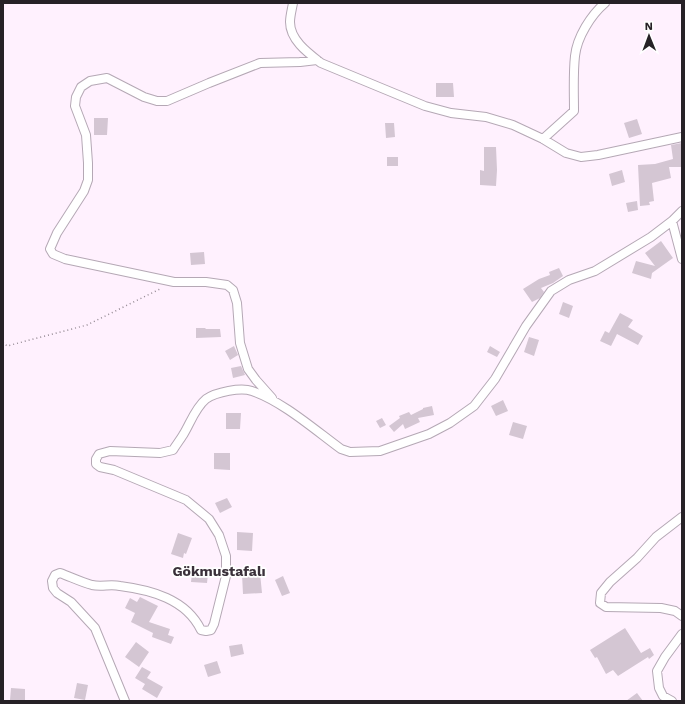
<svg xmlns="http://www.w3.org/2000/svg" width="685" height="704" viewBox="0 0 685 704" font-family="'Work Sans',sans-serif">
  <style>
    .building { fill: #d4c6d3 }
    .lines { fill: none; stroke-linecap: round; stroke-linejoin: round }
    .street-casing { stroke: #b5a8b5; stroke-width: 10 }
    .path { stroke: #948a93; stroke-width: 1.5; stroke-dasharray: 1 3; stroke-linecap: butt }
    .street { stroke: #fff; stroke-width: 8 }
    .labels { text-anchor: middle; stroke-width: 3.5; stroke-linejoin: round; paint-order: stroke }
    .quarter-label { font-size: 14px; font-weight: bold; fill: #3a303a; stroke: #fff }
  </style>
  <rect width="100%" height="100%" fill="#fff1fe"/>
  <!-- building -->
  <path class="building" d="M 436,83 L 453,83 L 454,97 L 436,97 Z
    M 94,118 L 108,118 L 107,135 L 94,135 Z
    M 637,119 L 642,134 L 629,138 L 624,123 Z
    M 385,123 L 394,123 L 395,137 L 386,138 Z
    M 682,143 L 682,167 L 669,167 L 671,178 L 652,183 L 654,201 L 649,202 L 650,205 L 640,206 L 638,165 L 655,164 L 673,159 L 671,145 Z
    M 484,147 L 496,147 L 497,170 L 496,186 L 480,185 L 480,170 L 484,171 Z
    M 387,157 L 398,157 L 398,166 L 387,166 Z
    M 622,170 L 625,182 L 612,186 L 609,174 Z
    M 637,201 L 638,210 L 628,212 L 626,203 Z
    M 661,241 L 673,258 L 652,273 L 651,279 L 632,273 L 636,261 L 655,266 L 645,253 Z
    M 204,252 L 205,264 L 191,265 L 190,253 Z
    M 559,268 L 563,276 L 553,283 L 541,288 L 544,292 L 540,298 L 532,302 L 523,289 L 539,279 L 550,275 L 549,272 Z
    M 563,302 L 573,306 L 569,318 L 559,314 Z
    M 620,313 L 633,320 L 628,327 L 643,336 L 638,345 L 617,334 L 611,346 L 600,341 L 605,331 L 609,333 Z
    M 196,328 L 205,328 L 206,329 L 220,329 L 221,337 L 196,338 Z
    M 529,337 L 539,340 L 534,356 L 524,352 Z
    M 234,346 L 238,355 L 230,360 L 225,351 Z
    M 490,346 L 500,352 L 497,357 L 487,352 Z
    M 241,366 L 245,375 L 233,378 L 231,368 Z
    M 503,400 L 508,411 L 496,416 L 491,406 Z
    M 432,406 L 434,415 L 418,418 L 420,422 L 405,429 L 403,424 L 394,432 L 389,426 L 400,418 L 399,416 L 409,412 L 411,415 L 423,409 L 423,408 Z
    M 226,413 L 241,413 L 240,429 L 226,429 Z
    M 382,418 L 386,425 L 380,428 L 376,421 Z
    M 513,422 L 527,426 L 523,439 L 509,435 Z
    M 214,453 L 230,453 L 230,470 L 214,469 Z
    M 227,498 L 232,507 L 220,513 L 215,503 Z
    M 237,532 L 253,533 L 252,551 L 237,550 Z
    M 178,533 L 192,538 L 186,554 L 184,553 L 183,558 L 171,554 Z
    M 192,573 L 208,574 L 207,583 L 191,582 Z
    M 260,573 L 262,593 L 243,594 L 242,574 Z
    M 283,576 L 290,593 L 282,596 L 275,580 Z
    M 140,597 L 158,606 L 149,622 L 170,629 L 168,635 L 174,637 L 171,644 L 152,637 L 153,633 L 131,622 L 135,613 L 125,608 L 130,598 L 137,602 Z
    M 625,628 L 641,653 L 650,648 L 654,655 L 649,659 L 648,657 L 618,676 L 613,670 L 606,674 L 597,657 L 595,658 L 590,650 Z
    M 136,642 L 149,652 L 139,667 L 125,657 Z
    M 242,644 L 244,654 L 231,657 L 229,646 Z
    M 217,661 L 221,673 L 208,677 L 204,665 Z
    M 142,667 L 151,672 L 147,678 L 163,687 L 157,698 L 142,689 L 145,684 L 135,678 Z
    M 77,683 L 88,685 L 85,700 L 74,698 Z
    M 11,688 L 25,689 L 25,701 L 10,700 Z
    M 637,693 L 643,701 L 626,701 Z"/>
  <g class="lines">
    <defs>
      <path id="street" d="M 293,3 C 292,9 290,16 290,22 C 290,40 308,53 321,63 L 425,106 L 451,113 L 486,117 L 513,125 L 543,139 L 566,153 L 581,157 L 598,155 L 682,137
        M 543,139 L 574,111 C 574,93 573,74 575,56 C 577,37 591,15 605,3
        M 672,221 L 682,259
        M 272,398 L 256,380 L 248,369 L 240,343 L 237,303 L 233,290 L 227,285 L 206,282 L 174,282 L 65,259 L 53,254 L 50,249 L 57,233 L 84,191 L 88,180 L 88,163 L 86,135 L 75,106 L 76,97 L 81,87 L 90,81 L 107,78 L 144,97 L 157,101 L 167,101 L 209,83 L 260,63 L 300,62 L 317,60
        M 682,517 L 656,537 L 637,558 L 610,582 L 601,593 L 600,603 L 606,607 L 661,608 L 675,611 L 682,616
        M 125,701 L 95,628 L 71,602 L 57,593 L 53,588 L 52,581 L 55,575 L 60,573 C 71,577 81,582 92,585 C 101,587 111,584 120,586 C 151,590 186,599 201,630 L 206,631 L 211,630 L 214,624 L 226,576 L 226,556 L 219,535 L 209,519 L 186,500 L 114,470 L 100,467 L 96,464 L 96,459 L 99,454 L 110,451 L 160,453 L 173,450 C 176,445 180,440 183,435 C 190,424 195,408 206,399 C 216,392 241,387 252,391 C 282,401 315,430 341,449 L 350,452 L 380,451 L 429,434 L 450,423 L 474,406 L 495,379 L 526,326 L 551,291 L 569,280 L 595,271 L 651,237 L 672,221 L 682,211
        M 672,701 L 663,696 L 659,688 L 657,671 L 665,657 L 682,634"/>
    </defs>
    <!-- street casing -->
    <use href="#street" class="street-casing"/>
    <!-- path -->
    <path class="path" d="M 3,342 L 7,346 L 87,325 L 162,288"/>
    <!-- street -->
    <use href="#street" class="street"/>
  </g>
  <g class="labels">
    <!-- quarter labels -->
    <g class="quarter-label">
      <text x="219" y="576">Gökmustafalı</text>
    </g>
  </g>
  <!-- border -->
  <rect width="685" height="704" fill="none" stroke="#262126" stroke-width="8"/>
  <!-- north arrow -->
  <g transform="translate(649 36) rotate(359)" stroke="#ffffff" stroke-width="3" paint-order="stroke">
  <path d="M0-3L7 15L0 10L-7 15Z" fill="#262126"/>
  <text y="-6" font-size="11" font-weight="bold" text-anchor="middle" fill="#262126">N</text>
  </g>
</svg>
